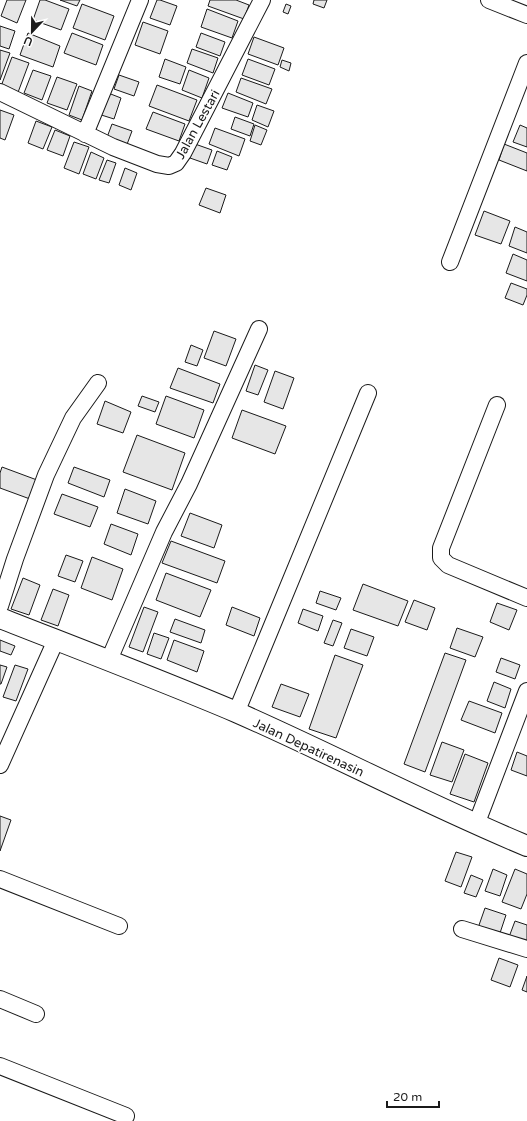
<svg xmlns="http://www.w3.org/2000/svg" width="527" height="1121" viewBox="0 0 527 1121" font-family="'Varela Round',sans-serif">
  <style>
    .building { fill: #e6e6e6; stroke: #1a1a1a }
    .lines { fill: none; stroke-linecap: round; stroke-linejoin: round }
    .minor-casing { stroke: #1a1a1a; stroke-width: 18 }
    .tertiary-casing { stroke: #1a1a1a; stroke-width: 22 }
    .minor { stroke: #fff; stroke-width: 16 }
    .tertiary { stroke: #fff; stroke-width: 20 }
    .labels { text-anchor: middle; stroke-width: 3; stroke-linejoin: round; paint-order: stroke }
    .street-label { font-size: 13px; fill: #1a1a1a; stroke: #fff }
  </style>
  <rect width="100%" height="100%" fill="#fff"/>
  <!-- building -->
  <path class="building" d="M 7,0 L 26,0 L 17,23 L 1,16 Z
    M 40,0 L 45,0 L 69,9 L 61,30 L 33,20 Z
    M 60,0 L 80,0 L 77,6 Z
    M 157,0 L 160,0 L 177,6 L 170,25 L 150,18 Z
    M 210,0 L 236,0 L 249,5 L 244,19 L 208,6 Z
    M 314,0 L 327,0 L 324,8 L 313,4 Z
    M 82,4 L 114,16 L 105,40 L 73,28 Z
    M 286,4 L 291,6 L 288,14 L 283,12 Z
    M 207,9 L 238,21 L 232,38 L 201,27 Z
    M 143,22 L 168,31 L 160,54 L 135,45 Z
    M 0,26 L 15,31 L 9,49 L 0,46 Z
    M 28,33 L 60,46 L 53,67 L 20,55 Z
    M 72,33 L 103,45 L 96,65 L 64,53 Z
    M 201,33 L 225,42 L 220,56 L 196,47 Z
    M 254,37 L 284,48 L 278,65 L 248,54 Z
    M 192,49 L 218,58 L 213,73 L 187,63 Z
    M 0,50 L 10,53 L 0,80 Z
    M 12,57 L 29,63 L 17,95 L 0,89 Z
    M 165,59 L 186,67 L 180,84 L 159,77 Z
    M 248,59 L 275,69 L 269,85 L 242,75 Z
    M 282,60 L 291,63 L 289,71 L 280,67 Z
    M 33,70 L 51,76 L 42,100 L 24,93 Z
    M 189,70 L 209,78 L 202,98 L 182,90 Z
    M 119,75 L 139,82 L 134,96 L 114,89 Z
    M 57,77 L 77,84 L 67,110 L 47,103 Z
    M 241,78 L 272,89 L 266,104 L 236,92 Z
    M 157,85 L 197,100 L 189,121 L 149,106 Z
    M 79,86 L 92,91 L 82,120 L 69,115 Z
    M 103,91 L 121,98 L 114,119 L 95,113 Z
    M 228,93 L 253,103 L 248,117 L 222,108 Z
    M 257,105 L 274,111 L 268,127 L 252,120 Z
    M 0,110 L 14,115 L 5,140 L 0,138 Z
    M 153,112 L 185,124 L 179,141 L 146,129 Z
    M 235,117 L 254,124 L 250,136 L 231,129 Z
    M 36,121 L 52,127 L 43,149 L 28,143 Z
    M 112,124 L 132,131 L 126,147 L 106,140 Z
    M 255,125 L 267,130 L 261,145 L 250,141 Z
    M 520,125 L 527,128 L 527,147 L 513,142 Z
    M 215,128 L 245,139 L 239,156 L 209,144 Z
    M 55,130 L 70,136 L 63,156 L 47,150 Z
    M 74,142 L 89,147 L 79,174 L 64,168 Z
    M 195,144 L 212,150 L 207,164 L 190,158 Z
    M 504,144 L 527,153 L 527,171 L 499,160 Z
    M 217,151 L 232,157 L 227,170 L 212,165 Z
    M 91,152 L 104,158 L 96,179 L 83,174 Z
    M 107,160 L 116,163 L 109,183 L 99,180 Z
    M 125,168 L 137,173 L 131,190 L 119,185 Z
    M 206,188 L 226,195 L 220,213 L 199,205 Z
    M 484,211 L 510,221 L 501,244 L 475,235 Z
    M 515,227 L 527,232 L 527,253 L 509,246 Z
    M 513,254 L 527,260 L 527,281 L 506,273 Z
    M 511,283 L 527,289 L 527,295 L 523,305 L 505,298 Z
    M 214,331 L 236,339 L 226,366 L 204,358 Z
    M 191,345 L 203,350 L 197,366 L 185,362 Z
    M 255,365 L 268,370 L 258,395 L 246,391 Z
    M 178,368 L 220,384 L 213,403 L 170,388 Z
    M 275,371 L 294,378 L 283,409 L 264,402 Z
    M 142,396 L 159,402 L 155,412 L 138,406 Z
    M 166,396 L 204,410 L 194,438 L 156,424 Z
    M 105,401 L 131,412 L 123,433 L 97,424 Z
    M 242,410 L 286,426 L 275,454 L 232,438 Z
    M 137,435 L 185,453 L 172,490 L 123,472 Z
    M 2,467 L 37,480 L 30,499 L 0,488 L 0,473 Z
    M 74,467 L 110,480 L 104,497 L 68,483 Z
    M 125,489 L 156,501 L 148,524 L 117,513 Z
    M 62,494 L 98,507 L 90,527 L 54,514 Z
    M 190,513 L 222,525 L 214,548 L 181,536 Z
    M 111,524 L 138,534 L 131,555 L 104,544 Z
    M 171,541 L 225,561 L 217,583 L 162,563 Z
    M 66,555 L 83,561 L 75,582 L 58,576 Z
    M 92,557 L 123,569 L 112,600 L 81,588 Z
    M 166,573 L 211,590 L 200,617 L 156,600 Z
    M 23,578 L 40,585 L 29,615 L 11,609 Z
    M 363,584 L 408,601 L 398,626 L 353,610 Z
    M 53,589 L 69,595 L 58,626 L 41,620 Z
    M 320,591 L 341,598 L 336,610 L 316,603 Z
    M 414,600 L 435,608 L 427,630 L 405,622 Z
    M 497,603 L 517,610 L 509,630 L 490,622 Z
    M 144,607 L 158,612 L 143,652 L 129,647 Z
    M 232,607 L 260,618 L 254,636 L 226,625 Z
    M 303,609 L 323,616 L 318,631 L 298,623 Z
    M 175,619 L 205,630 L 201,643 L 170,632 Z
    M 333,620 L 342,623 L 333,646 L 324,643 Z
    M 457,628 L 483,637 L 475,657 L 450,648 Z
    M 351,629 L 374,637 L 367,656 L 344,648 Z
    M 154,633 L 169,638 L 161,659 L 147,654 Z
    M 0,640 L 15,646 L 11,655 L 0,651 Z
    M 174,640 L 204,651 L 197,672 L 167,660 Z
    M 445,653 L 466,660 L 425,772 L 404,764 Z
    M 335,655 L 363,665 L 336,738 L 309,729 Z
    M 501,658 L 520,665 L 515,679 L 496,672 Z
    M 0,665 L 7,667 L 1,684 L 0,684 Z
    M 15,665 L 28,669 L 16,701 L 3,697 Z
    M 494,682 L 511,689 L 505,708 L 487,701 Z
    M 281,684 L 309,694 L 300,717 L 272,707 Z
    M 469,701 L 502,713 L 495,733 L 461,720 Z
    M 442,742 L 464,750 L 452,782 L 430,775 Z
    M 517,752 L 527,756 L 527,776 L 511,770 Z
    M 465,754 L 488,763 L 474,802 L 450,794 Z
    M 0,816 L 11,820 L 0,851 Z
    M 456,852 L 472,857 L 461,887 L 445,881 Z
    M 493,869 L 507,875 L 500,896 L 485,891 Z
    M 515,869 L 527,874 L 527,894 L 521,909 L 502,902 Z
    M 471,875 L 483,880 L 476,897 L 464,893 Z
    M 485,908 L 506,915 L 499,936 L 478,928 Z
    M 515,921 L 527,925 L 527,944 L 509,937 Z
    M 499,958 L 518,965 L 510,987 L 491,980 Z
    M 527,976 L 527,992 L 522,990 Z"/>
  <g class="lines">
    <defs>
      <path id="minor" d="M 489,0 L 527,15
        M 0,92 L 113,147 L 157,164 L 169,166 L 176,163 L 183,153 L 262,0
        M 85,134 L 140,0
        M 450,262 L 527,63
        M 497,405 L 441,548 L 441,558 L 448,565 L 527,598
        M 0,606 L 15,559 L 46,475 L 73,418 L 98,383
        M 109,660 L 164,532 L 189,484 L 259,329
        M 236,713 L 368,393
        M 0,765 L 56,640
        M 476,825 L 527,691
        M 0,879 L 119,926
        M 462,929 L 527,949
        M 0,999 L 36,1014
        M 0,1066 L 126,1116"/>
      <path id="tertiary" d="M 0,618 C 79,649 158,679 236,712 C 334,755 428,805 527,846"/>
    </defs>
    <!-- minor casing -->
    <use href="#minor" class="minor-casing"/>
    <!-- tertiary casing -->
    <use href="#tertiary" class="tertiary-casing"/>
    <!-- minor -->
    <use href="#minor" class="minor"/>
    <!-- tertiary -->
    <use href="#tertiary" class="tertiary"/>
  </g>
  <g class="labels">
    <!-- street labels -->
    <g class="street-label">
      <text transform="translate(197 124) rotate(-61)" y="5">Jalan Lestari</text>
      <text transform="translate(309 747) rotate(25)" y="5">Jalan Depatirenasin</text>
    </g>
  </g>
  <!-- north arrow -->
  <g transform="translate(32 32) rotate(202)" stroke="#ffffff" stroke-width="3" paint-order="stroke">
  <path d="M0-3L7 15L0 10L-7 15Z" fill="#1a1a1a"/>
  <text y="-6" font-size="11" font-weight="bold" text-anchor="middle" fill="#1a1a1a">U</text>
  </g>
  <!-- scale -->
  <path d="M387 1101v6h52v-6" fill="none" stroke="#1a1a1a" stroke-width="2"/>
  <text x="393" y="1101" font-size="12" fill="#1a1a1a" stroke="#ffffff" stroke-width="3" paint-order="stroke">20 m</text>
</svg>
